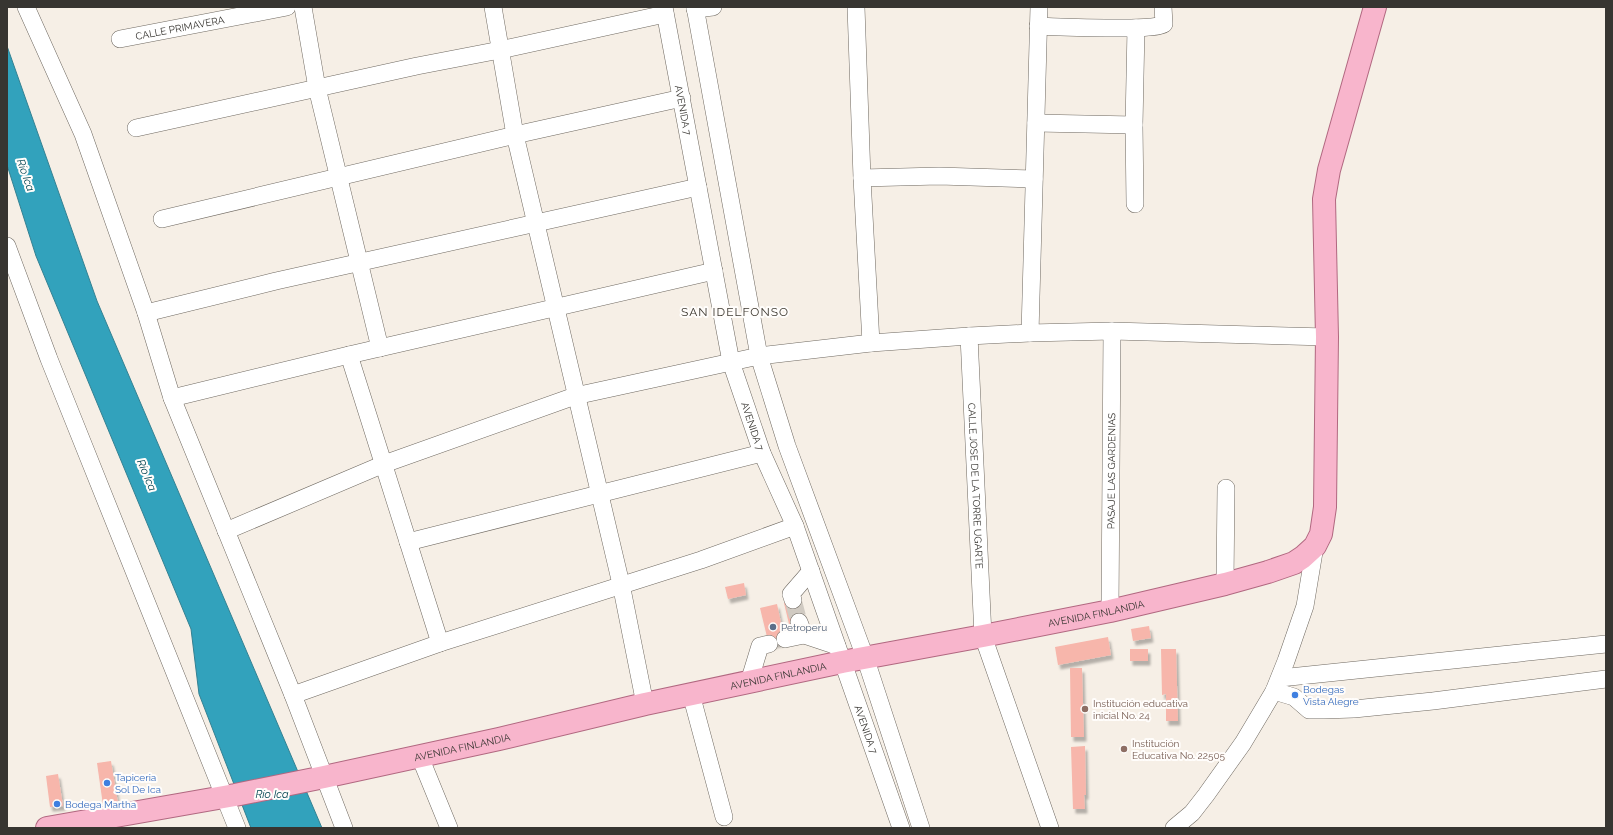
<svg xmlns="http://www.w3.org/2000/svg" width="1613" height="835" viewBox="0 0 1613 835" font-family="Raleway,sans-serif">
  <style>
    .water { fill: #32a2bc; stroke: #348192 }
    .building { fill: #f7b6ab; filter: url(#shadow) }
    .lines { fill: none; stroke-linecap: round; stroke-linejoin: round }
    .minor-tunnel { stroke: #d0cac2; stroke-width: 17; stroke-dasharray: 17 8; stroke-linecap: butt }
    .minor-casing { stroke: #6f6961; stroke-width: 18 }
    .major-casing { stroke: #b16880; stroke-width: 24 }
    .minor { stroke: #fff; stroke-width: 17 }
    .major { stroke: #f8b5cc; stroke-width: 22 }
    .service-dot { fill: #5c6f8a; stroke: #fffdfb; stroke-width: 1.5 }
    .shop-dot { fill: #3f7fe0; stroke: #fffdfb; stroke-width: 1.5 }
    .education-dot { fill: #8d6e63; stroke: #fffdfb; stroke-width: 1.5 }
    .labels { text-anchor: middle; stroke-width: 4; stroke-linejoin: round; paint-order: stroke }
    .street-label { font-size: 10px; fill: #373531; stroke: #fffdfb }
    .service-label { font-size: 10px; fill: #4e5e75; stroke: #fffdfb; text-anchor: start }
    .shop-label { font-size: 10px; fill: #366cbe; stroke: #fffdfb; text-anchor: start }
    .education-label { font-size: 10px; fill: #785e54; stroke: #fffdfb; text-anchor: start }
    .water-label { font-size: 11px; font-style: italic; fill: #004350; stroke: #fffdfb }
    .quarter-label { font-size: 12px; letter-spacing: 1px; fill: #3d3830; stroke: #fffdfb }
  </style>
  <defs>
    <filter id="shadow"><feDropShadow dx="2.5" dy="4.5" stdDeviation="1" flood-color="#0004"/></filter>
  </defs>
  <rect width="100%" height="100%" fill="#f6efe6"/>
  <!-- water -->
  <path class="water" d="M 7,46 L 97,301 L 322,828 L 251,828 L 199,694 L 191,629 L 36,256 L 7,165 Z"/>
  <!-- building -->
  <path class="building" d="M 744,583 L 746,595 L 728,599 L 725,587 Z
    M 798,599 L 803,621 L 789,624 L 784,603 Z
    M 777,604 L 785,641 L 769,645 L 760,608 Z
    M 1149,626 L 1151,638 L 1133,641 L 1131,629 Z
    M 1108,637 L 1111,655 L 1058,665 L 1055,647 Z
    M 1130,649 L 1148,649 L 1148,661 L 1130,661 Z
    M 1161,649 L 1176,649 L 1178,721 L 1166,721 L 1166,694 L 1162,695 Z
    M 1070,668 L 1082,668 L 1084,737 L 1071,737 Z
    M 1085,746 L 1086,795 L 1084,795 L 1085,809 L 1073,809 L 1071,747 Z
    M 111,761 L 118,803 L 103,805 L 97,763 Z
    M 58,774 L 63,806 L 50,807 L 46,776 Z"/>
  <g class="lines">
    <!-- minor-tunnel -->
    <path class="minor-tunnel" d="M 793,600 L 799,622"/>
    <defs>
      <g id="minor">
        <path d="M 26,7 L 83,134 L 146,313 L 172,398 L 293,695 L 344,828"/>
        <path d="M 303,7 L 317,88 L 380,348"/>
        <path d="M 493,7 L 515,135 L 621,584 L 645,704"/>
        <path id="s1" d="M 664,7 L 731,362 L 762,453 L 795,526 L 901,828"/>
        <path d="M 695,7 L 759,356 L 787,446 L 865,657 L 921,828"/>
        <path d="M 856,7 L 862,178 L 871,343"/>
        <path d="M 695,9 L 713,7"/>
        <path d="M 1038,26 C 1055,27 1158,31 1164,24 L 1163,7"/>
        <path id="s2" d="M 120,39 L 287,7"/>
        <path d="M 1036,123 L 1134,125"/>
        <path d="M 136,128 L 417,66 L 500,50 L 665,14"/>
        <path d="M 862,178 L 939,176 L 1034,179"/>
        <path d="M 1135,204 L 1134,125 L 1136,28"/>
        <path d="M 162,219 L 515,135 L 682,98"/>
        <path d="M 7,246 L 49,359 L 237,828"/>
        <path d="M 146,313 L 276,281 L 698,187"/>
        <path d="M 1030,333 L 1039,7"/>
        <path id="s3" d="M 969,336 L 983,636 L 1050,828"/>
        <path d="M 349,355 L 440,643"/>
        <path d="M 172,398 L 349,355 L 714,271"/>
        <path d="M 226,531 L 384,464 L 575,396 L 759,356 L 871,343 L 969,336 L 1030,333 L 1112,331 L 1327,337"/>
        <path d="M 408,542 L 762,453"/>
        <path d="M 1225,584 L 1226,488"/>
        <path d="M 793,600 L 791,594 L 811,571"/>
        <path id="s4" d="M 1110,611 L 1112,331"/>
        <path d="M 799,622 L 804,635 L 837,646"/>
        <path d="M 785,639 L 804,635"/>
        <path d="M 1280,678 L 1606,644"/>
        <path d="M 749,682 L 760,646 L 769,644"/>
        <path d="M 1274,691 L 1294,697 L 1309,710 L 1324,710 L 1354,709 L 1433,701 L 1606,679"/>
        <path d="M 691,694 L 724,817"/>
        <path d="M 293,695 L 440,643 L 701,560 L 795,526"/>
        <path d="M 420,757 L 449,828"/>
        <path d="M 1174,828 L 1192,813 L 1206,795 L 1243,743 L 1274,691 L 1286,661 L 1305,606 L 1315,546"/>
      </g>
      <g id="major">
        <path id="s5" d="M 47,828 L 235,795 L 324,777 L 499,739 L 645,704 L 842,662 L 983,636 L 1110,611 L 1225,584 L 1268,572 L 1294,563 L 1303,557 L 1315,546 L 1321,534 L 1325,507 L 1327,337 L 1324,199 L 1329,170 L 1375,7"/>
      </g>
    </defs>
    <!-- minor casing -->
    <use href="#minor" class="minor-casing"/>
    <!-- major casing -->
    <use href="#major" class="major-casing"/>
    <!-- minor -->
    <use href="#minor" class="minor"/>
    <!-- major -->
    <use href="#major" class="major"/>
  </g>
  <!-- markers -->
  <circle class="service-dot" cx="773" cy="627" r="4"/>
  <g class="shop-dot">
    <circle cx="1295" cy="695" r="4"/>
    <circle cx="107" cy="783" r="4"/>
    <circle cx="57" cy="804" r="4"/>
  </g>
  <g class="education-dot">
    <circle cx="1085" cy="709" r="4"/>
    <circle cx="1124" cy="749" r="4"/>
  </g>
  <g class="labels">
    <!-- street labels -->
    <g class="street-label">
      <text dy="4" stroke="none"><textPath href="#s2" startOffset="61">CALLE PRIMAVERA</textPath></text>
      <text dy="4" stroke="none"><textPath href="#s1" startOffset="105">AVENIDA 7</textPath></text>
      <text dy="4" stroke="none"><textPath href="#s1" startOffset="429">AVENIDA 7</textPath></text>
      <text dy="4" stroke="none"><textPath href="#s4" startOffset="140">PASAJE LAS GARDENIAS</textPath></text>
      <text dy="4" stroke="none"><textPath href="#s3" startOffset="150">CALLE JOSE DE LA TORRE UGARTE</textPath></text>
      <text dy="4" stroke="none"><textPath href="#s5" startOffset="1071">AVENIDA FINLANDIA</textPath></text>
      <text dy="4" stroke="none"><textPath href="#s5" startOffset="747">AVENIDA FINLANDIA</textPath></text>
      <text dy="4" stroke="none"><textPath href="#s1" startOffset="753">AVENIDA 7</textPath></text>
      <text dy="4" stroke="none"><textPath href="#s5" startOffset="423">AVENIDA FINLANDIA</textPath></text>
    </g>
    <!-- service labels -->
    <g class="service-label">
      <text x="781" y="631">Petroperu</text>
    </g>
    <!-- shop labels -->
    <g class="shop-label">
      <text x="1303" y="693">Bodegas<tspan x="1303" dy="12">Vista Alegre</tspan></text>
      <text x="115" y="781">Tapiceria<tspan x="115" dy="12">Sol De Ica</tspan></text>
      <text x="65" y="808">Bodega Martha</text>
    </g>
    <!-- education labels -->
    <g class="education-label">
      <text x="1093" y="707">Institución educativa<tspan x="1093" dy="12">inicial No. 24</tspan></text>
      <text x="1132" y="747">Institución<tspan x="1132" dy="12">Educativa No. 22505</tspan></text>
    </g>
    <!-- water labels -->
    <g class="water-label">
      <text transform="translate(26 175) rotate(71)" y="4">Río Ica</text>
      <text transform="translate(147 475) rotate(67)" y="4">Río Ica</text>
      <text x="272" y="798">Río Ica</text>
    </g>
    <!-- quarter labels -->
    <g class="quarter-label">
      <text x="735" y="316">SAN IDELFONSO</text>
    </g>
  </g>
  <!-- border -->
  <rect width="1613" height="835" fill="none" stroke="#373531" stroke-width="16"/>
</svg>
